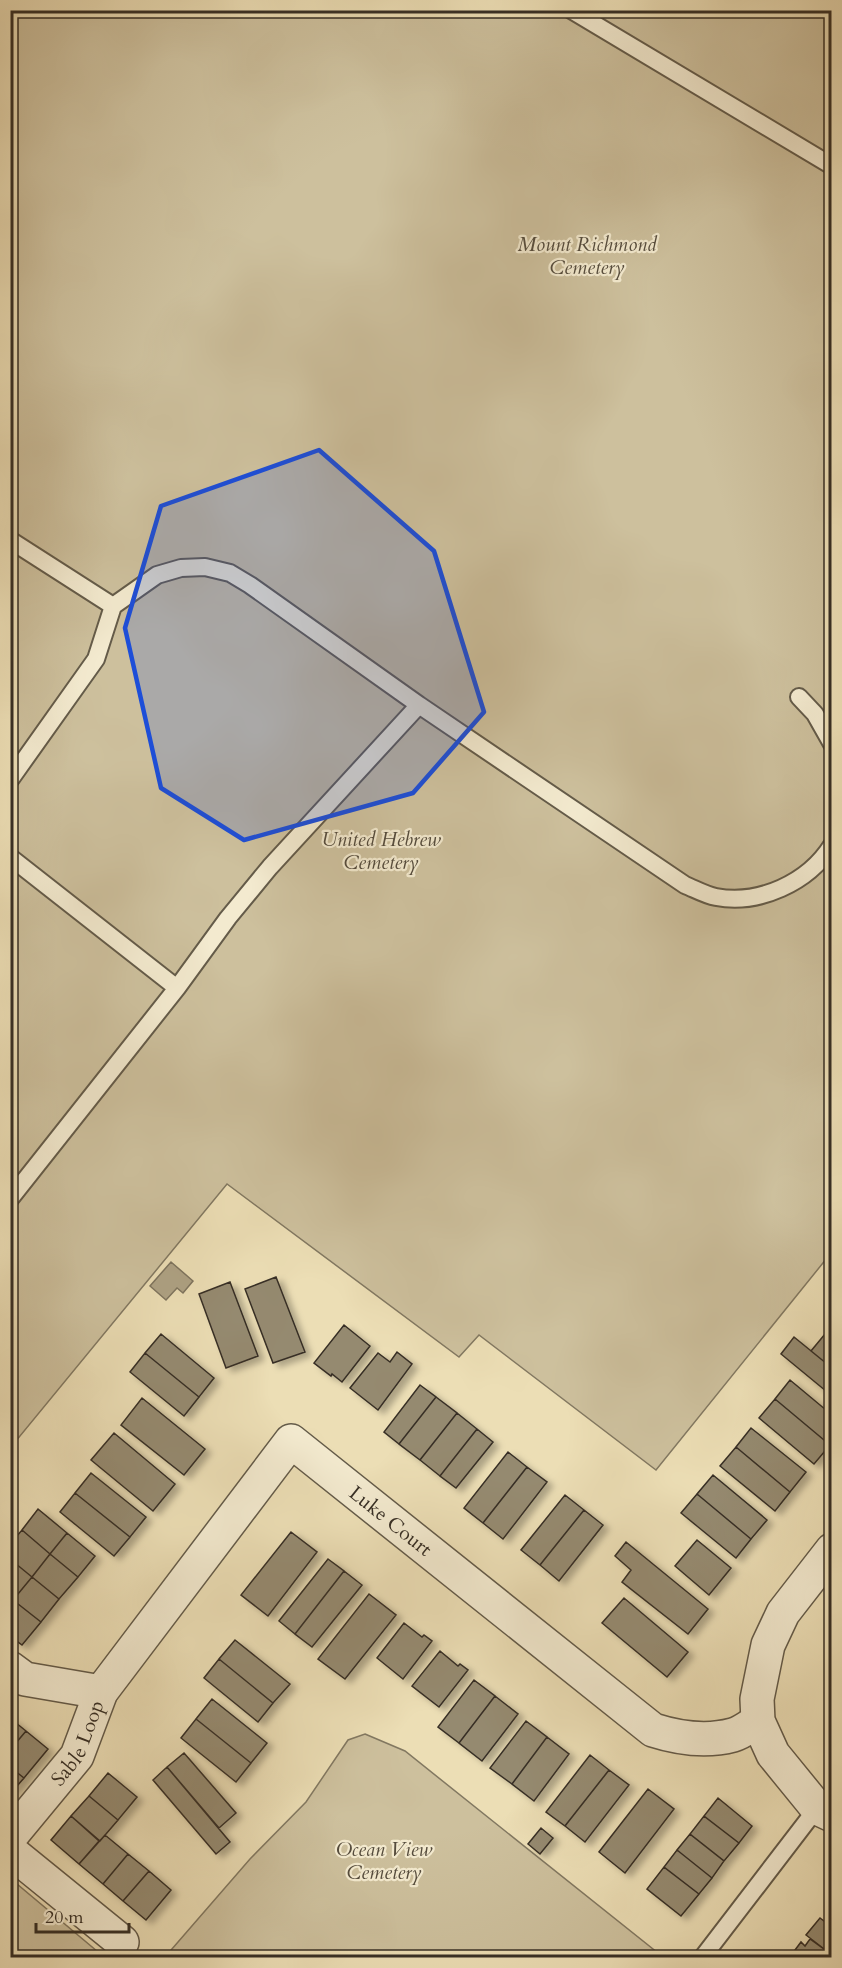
<svg xmlns="http://www.w3.org/2000/svg" width="842" height="1968" viewBox="0 0 842 1968" font-family="Cardo,serif">
  <style>
    .green { fill: #cdc09d; stroke: #827861; stroke-width: 1.5 }
    .water { fill: #aea284; stroke: #7e745e; stroke-width: 1.5 }
    .building { fill: #958a70; stroke: #372f25; stroke-width: 1.5; filter: url(#shadow) }
    .lines { fill: none; stroke-linecap: round; stroke-linejoin: round }
    .service-casing { stroke: #645b49; stroke-width: 20 }
    .minor-casing { stroke: #645b49; stroke-width: 36 }
    .service { stroke: #f3eacf; stroke-width: 16 }
    .minor { stroke: #f3eacf; stroke-width: 33 }
    .marked { fill: #1d4ed8; fill-opacity: 0.2; stroke: #1d4ed8; stroke-width: 4.5; stroke-linejoin: round }
    .labels { text-anchor: middle; stroke-width: 4.5; stroke-linejoin: round; paint-order: stroke }
    .park-label { font-size: 20px; font-style: italic; fill: #554c3d; stroke: #f3eacf }
    .street-label { font-size: 20px; fill: #372f25; stroke: #f3eacf }
  </style>
  <defs>
    <filter id="shadow"><feDropShadow dx="6" dy="4" stdDeviation="3" flood-color="#0004"/></filter>
  </defs>
  <rect width="100%" height="100%" fill="#ecdeb5"/>
  <filter id="stains"><feTurbulence type="fractalNoise" baseFrequency=".00333" numOctaves="4"/><feColorMatrix values="0 0 0 0 .2 0 0 0 0 .09 0 0 0 0 .02 0 0 0 .5 -.17"/></filter>
  <radialGradient id="worn" r=".72"><stop offset=".6" stop-color="#630" stop-opacity="0"/><stop offset="1" stop-color="#630" stop-opacity=".3"/></radialGradient>
  <!-- green -->
  <path class="green" d="M 11,11 L 831,11 L 831,1253 L 656,1470 L 479,1335 L 459,1357 L 227,1184 L 11,1447 Z
    M 365,1734 L 405,1751 L 663,1957 L 165,1957 L 250,1859 L 306,1802 L 348,1740 Z
    M 10,1879 L 11,1879 L 104,1957 L 11,1957 Z"/>
  <!-- water -->
  <path class="water" d="M 171,1262 L 193,1281 L 183,1293 L 177,1288 L 166,1300 L 150,1286 Z"/>
  <!-- building -->
  <path class="building" d="M 276,1277 L 305,1352 L 273,1363 L 245,1289 Z
    M 230,1282 L 258,1356 L 226,1368 L 199,1294 Z
    M 344,1325 L 370,1346 L 342,1382 L 332,1374 L 331,1376 L 314,1363 Z
    M 161,1334 L 214,1378 L 199,1397 L 145,1353 Z
    M 825,1334 L 832,1339 L 832,1368 L 811,1351 Z
    M 794,1337 L 832,1368 L 832,1396 L 781,1354 Z
    M 397,1352 L 412,1364 L 378,1410 L 350,1388 L 378,1353 L 390,1362 Z
    M 145,1353 L 199,1397 L 184,1416 L 130,1372 Z
    M 790,1380 L 832,1415 L 830,1445 L 775,1399 Z
    M 420,1385 L 436,1397 L 399,1444 L 384,1432 Z
    M 436,1397 L 457,1413 L 420,1460 L 399,1444 Z
    M 142,1398 L 205,1449 L 184,1475 L 121,1425 Z
    M 775,1399 L 830,1445 L 814,1464 L 759,1418 Z
    M 457,1413 L 477,1429 L 440,1476 L 420,1460 Z
    M 751,1428 L 806,1472 L 790,1492 L 736,1447 Z
    M 477,1429 L 493,1442 L 456,1488 L 440,1476 Z
    M 114,1433 L 175,1484 L 153,1511 L 91,1460 Z
    M 736,1447 L 790,1492 L 775,1511 L 720,1466 Z
    M 508,1452 L 527,1467 L 483,1523 L 464,1508 Z
    M 527,1467 L 547,1482 L 503,1539 L 483,1523 Z
    M 91,1473 L 146,1517 L 130,1537 L 75,1493 Z
    M 713,1475 L 767,1520 L 751,1539 L 697,1494 Z
    M 75,1493 L 130,1537 L 114,1556 L 60,1512 Z
    M 697,1494 L 751,1539 L 736,1558 L 681,1513 Z
    M 565,1495 L 584,1510 L 540,1565 L 521,1550 Z
    M 38,1509 L 67,1533 L 50,1554 L 22,1530 Z
    M 584,1510 L 603,1525 L 559,1581 L 540,1565 Z
    M 22,1530 L 50,1554 L 32,1577 L 10,1559 L 10,1544 Z
    M 291,1532 L 317,1552 L 268,1616 L 241,1595 Z
    M 67,1533 L 95,1556 L 78,1577 L 50,1554 Z
    M 697,1540 L 731,1568 L 709,1595 L 675,1566 Z
    M 626,1542 L 708,1609 L 688,1634 L 622,1582 L 631,1570 L 615,1556 Z
    M 50,1554 L 78,1577 L 59,1599 L 32,1577 Z
    M 10,1559 L 32,1577 L 13,1600 L 10,1597 Z
    M 328,1559 L 344,1571 L 295,1634 L 279,1621 Z
    M 344,1571 L 362,1585 L 312,1647 L 295,1634 Z
    M 32,1577 L 59,1599 L 41,1622 L 13,1600 Z
    M 369,1594 L 396,1615 L 345,1679 L 318,1659 Z
    M 624,1598 L 688,1652 L 667,1677 L 602,1623 Z
    M 13,1600 L 41,1622 L 22,1645 L 10,1636 L 10,1603 Z
    M 404,1623 L 422,1637 L 424,1635 L 432,1641 L 403,1679 L 377,1658 Z
    M 235,1640 L 290,1684 L 273,1703 L 219,1659 Z
    M 440,1651 L 458,1666 L 460,1664 L 468,1670 L 439,1707 L 412,1686 Z
    M 219,1659 L 273,1703 L 258,1722 L 204,1678 Z
    M 474,1680 L 495,1696 L 459,1743 L 438,1727 Z
    M 495,1696 L 518,1714 L 482,1761 L 459,1743 Z
    M 212,1699 L 267,1743 L 251,1763 L 196,1719 Z
    M 10,1718 L 26,1731 L 10,1750 Z
    M 196,1719 L 251,1763 L 236,1782 L 181,1738 Z
    M 526,1721 L 547,1737 L 512,1784 L 490,1768 Z
    M 26,1731 L 48,1749 L 24,1778 L 10,1767 L 10,1750 Z
    M 547,1737 L 569,1754 L 534,1801 L 512,1784 Z
    M 184,1753 L 236,1813 L 219,1828 L 167,1767 Z
    M 590,1755 L 609,1770 L 565,1826 L 546,1812 Z
    M 10,1767 L 24,1778 L 10,1794 Z
    M 167,1767 L 230,1842 L 216,1854 L 153,1780 Z
    M 609,1770 L 629,1785 L 585,1842 L 565,1826 Z
    M 108,1773 L 137,1797 L 118,1820 L 89,1796 Z
    M 648,1789 L 674,1809 L 625,1873 L 599,1852 Z
    M 89,1796 L 118,1820 L 100,1841 L 71,1816 Z
    M 718,1798 L 752,1826 L 739,1843 L 704,1816 Z
    M 71,1816 L 99,1841 L 79,1864 L 51,1840 Z
    M 704,1816 L 739,1843 L 724,1861 L 690,1834 Z
    M 541,1828 L 553,1838 L 540,1854 L 528,1844 Z
    M 690,1834 L 724,1861 L 712,1878 L 677,1850 Z
    M 105,1835 L 128,1854 L 103,1884 L 79,1864 Z
    M 677,1850 L 712,1878 L 699,1894 L 664,1867 Z
    M 128,1854 L 149,1871 L 123,1901 L 103,1884 Z
    M 664,1867 L 699,1894 L 681,1916 L 647,1889 Z
    M 149,1871 L 171,1890 L 146,1920 L 123,1901 Z
    M 832,1901 L 832,1914 L 825,1909 Z
    M 830,1913 L 832,1914 L 832,1955 L 806,1935 L 820,1918 L 824,1921 Z
    M 810,1939 L 832,1955 L 832,1958 L 789,1958 L 801,1942 L 805,1946 Z"/>
  <g class="lines">
    <defs>
      <path id="service" d="M 571,10 L 832,166
        M 10,540 L 113,606 L 157,575 L 181,568 L 205,567 L 230,573 L 250,585 L 419,705 L 685,885 C 695,889 705,895 716,897 C 759,905 808,883 832,845
        M 799,697 L 815,714 L 832,744
        M 10,780 L 96,659 L 113,606
        M 10,857 L 177,988
        M 10,1199 L 177,988 L 228,918 L 270,867 L 419,705
        M 702,1958 L 817,1808"/>
      <g id="minor">
        <path d="M 832,1550 L 783,1613 L 768,1645 L 757,1699 L 758,1721 L 773,1754 L 817,1808 L 832,1815"/>
        <path d="M 10,1668 L 25,1679 L 101,1692"/>
        <path id="s1" d="M 10,1837 L 77,1756 L 101,1692 L 291,1441 L 653,1730 C 678,1738 707,1742 733,1735 C 741,1733 750,1726 758,1721"/>
        <path d="M 10,1851 L 122,1942"/>
      </g>
    </defs>
    <!-- service casing -->
    <use href="#service" class="service-casing"/>
    <!-- minor casing -->
    <use href="#minor" class="minor-casing"/>
    <!-- service -->
    <use href="#service" class="service"/>
    <!-- minor -->
    <use href="#minor" class="minor"/>
  </g>
  <!-- marked area -->
  <path class="marked" d="M 319,450 L 434,551 L 484,712 L 413,793 L 244,840 L 161,788 L 125,628 L 161,506 Z"/>
  <g class="labels">
    <!-- park labels -->
    <g class="park-label">
      <text x="587" y="251">Mount Richmond<tspan x="587" dy="23">Cemetery</tspan></text>
      <text x="381" y="846">United Hebrew<tspan x="381" dy="23">Cemetery</tspan></text>
      <text x="384" y="1856">Ocean View<tspan x="384" dy="23">Cemetery</tspan></text>
    </g>
    <!-- street labels -->
    <g class="street-label">
      <text dy="7" stroke="none"><textPath href="#s1" startOffset="616">Luke Court</textPath></text>
      <text dy="7" stroke="none"><textPath href="#s1" startOffset="117">Sable Loop</textPath></text>
    </g>
  </g>
  <!-- margin -->
  <rect width="842" height="1968" fill="none" stroke="#ecdeb5" stroke-width="36"/>
  <rect x="12" y="12" width="818" height="1944" fill="none" stroke="#372f25" stroke-width="3"/>
  <rect x="18" y="18" width="806" height="1932" fill="none" stroke="#372f25" stroke-width="1.5"/>
  <!-- scale -->
  <path d="M36 1923v9h93v-9" fill="none" stroke="#372f25" stroke-width="3"/>
  <text x="45" y="1923" font-size="18" fill="#372f25" stroke="#f3eacf" stroke-width="4.5" paint-order="stroke">20 m</text>
  <rect width="100%" height="100%" filter="url(#stains)"/>
  <rect width="100%" height="100%" fill="url(#worn)"/>
</svg>
